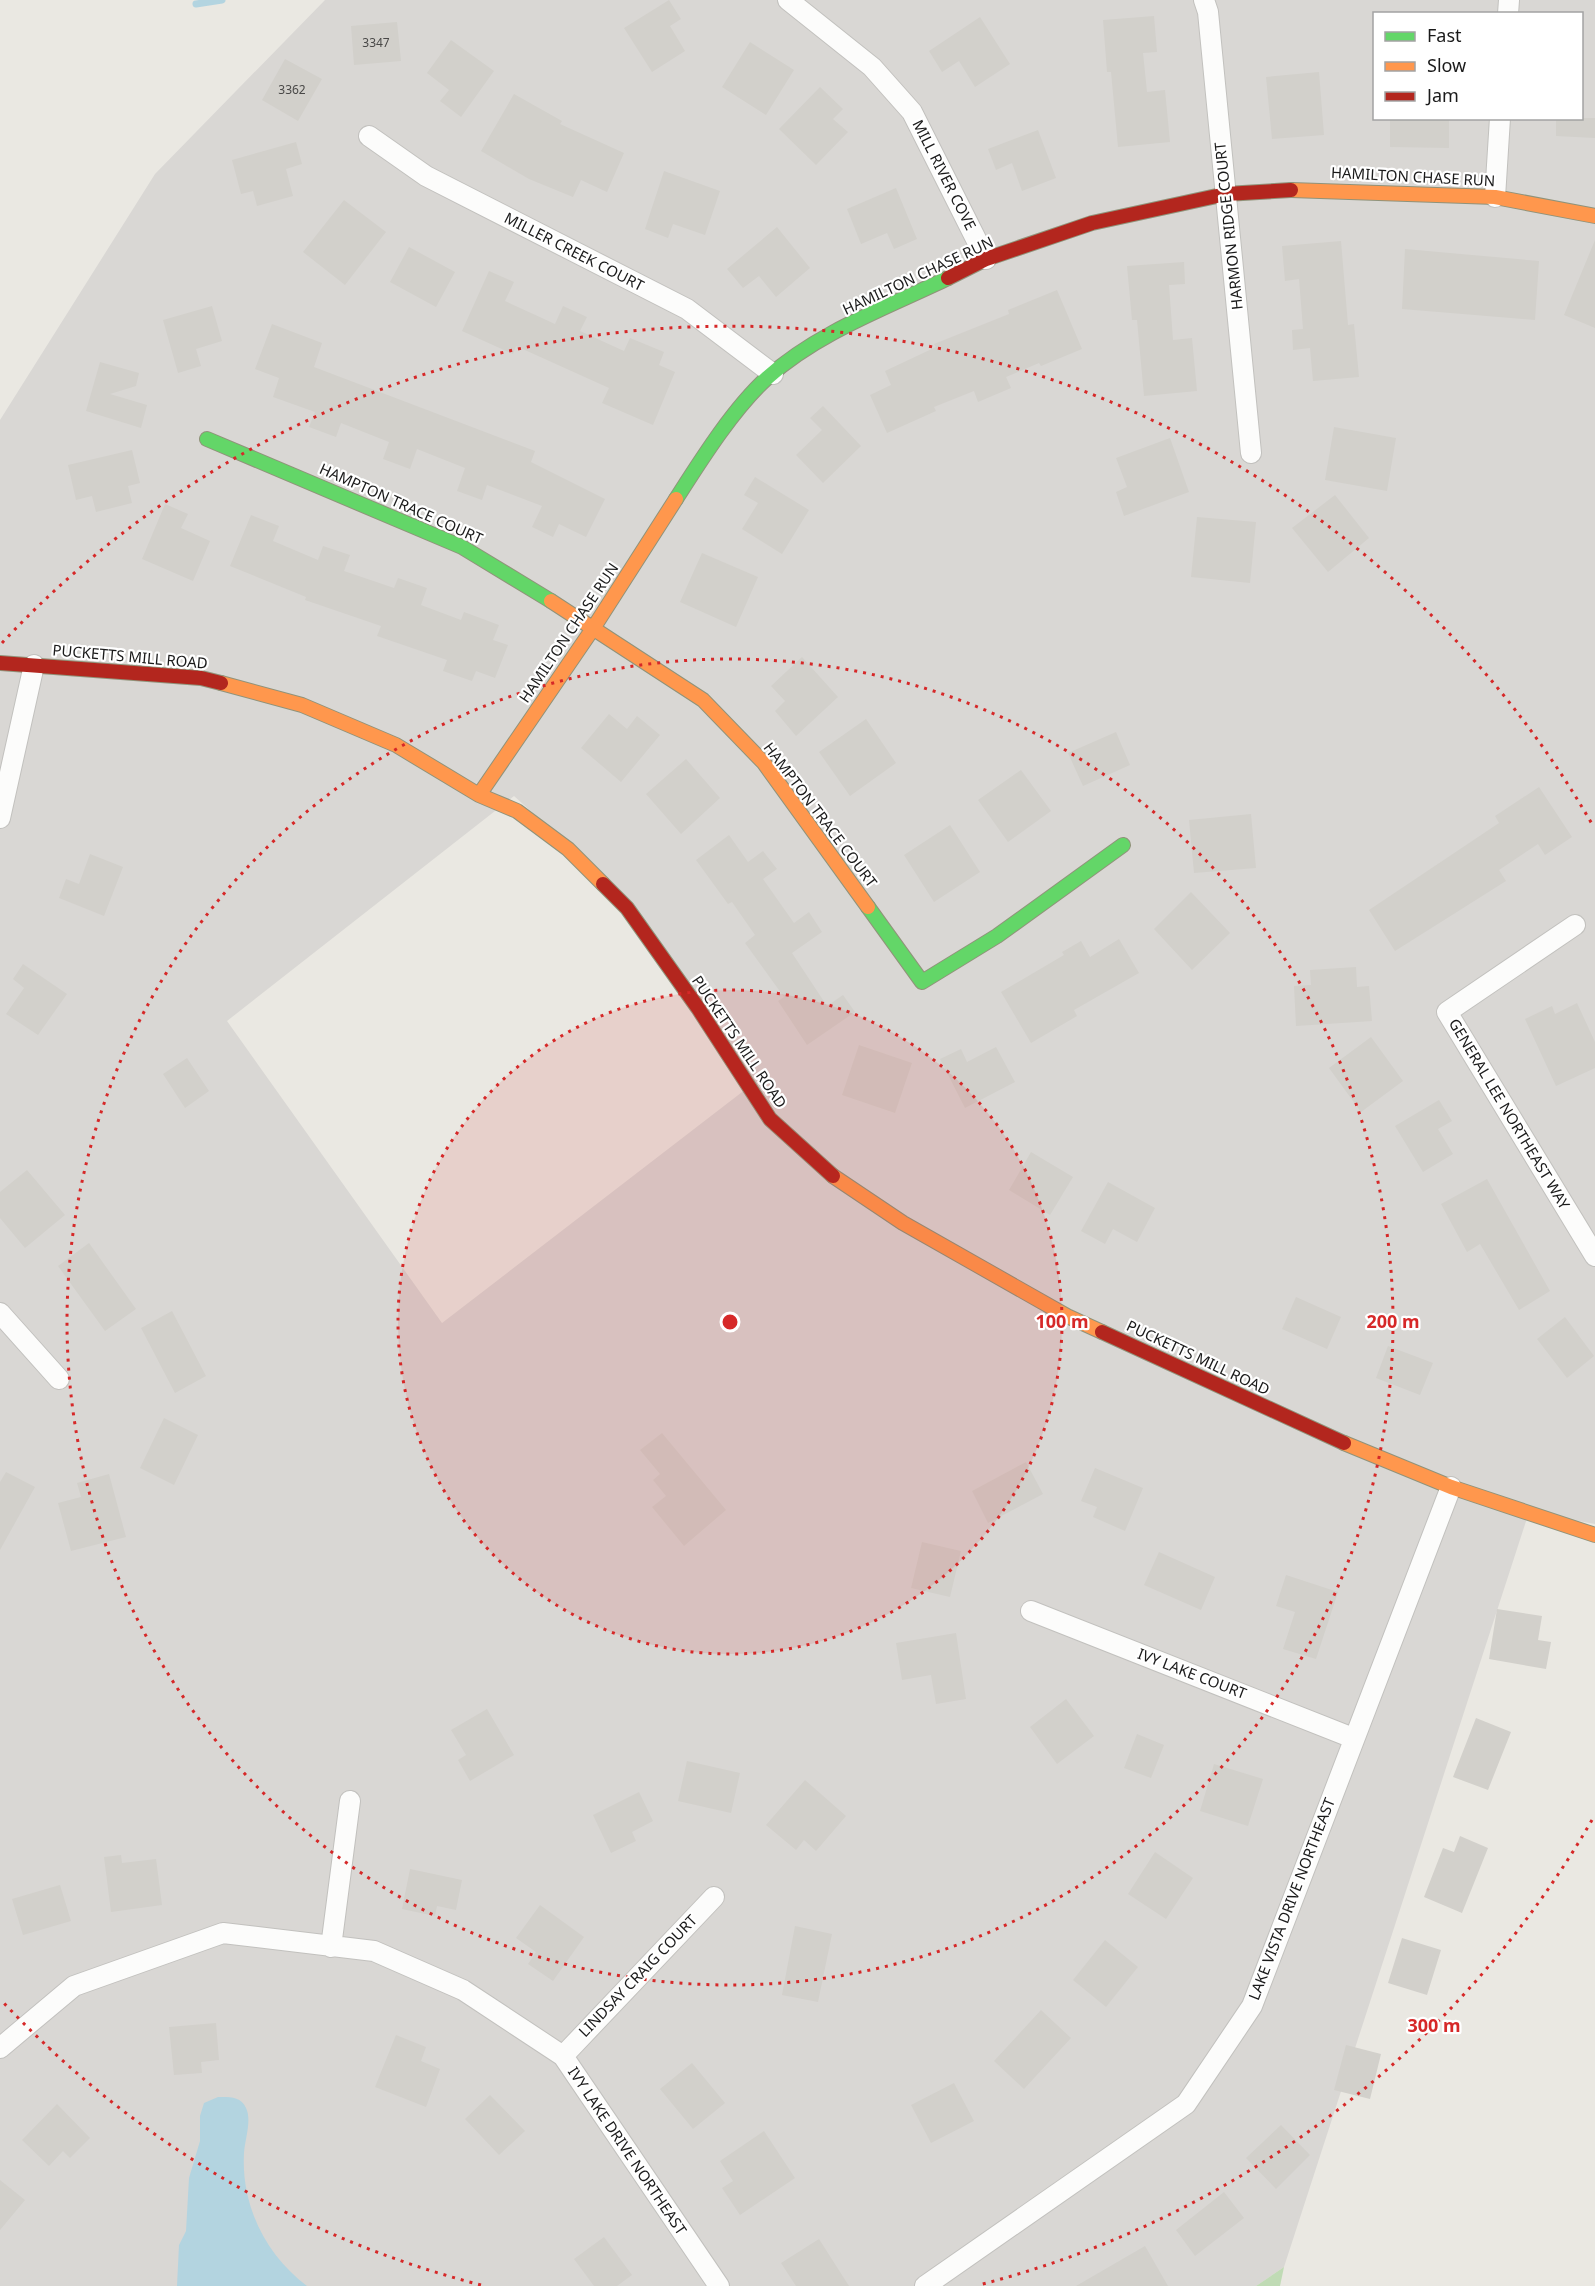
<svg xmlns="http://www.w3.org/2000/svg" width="1595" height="2286" viewBox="0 0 1595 2286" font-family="'Noto Sans',sans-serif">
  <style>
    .residential { fill: #d9d7d4; fill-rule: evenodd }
    .forest { fill: #c0dbb5 }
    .water { fill: #b3d4e0 }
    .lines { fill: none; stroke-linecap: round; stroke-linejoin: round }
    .stream { stroke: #b3d4e0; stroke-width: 7 }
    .building { fill: #d2d0cb }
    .street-casing { stroke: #c2c1be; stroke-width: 22 }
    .fast-casing { stroke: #90937a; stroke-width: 16 }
    .slow-casing { stroke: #90937a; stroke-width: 16 }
    .jam-casing { stroke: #90937a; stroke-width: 16 }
    .street { stroke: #fcfcfb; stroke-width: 20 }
    .fast { stroke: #63d668; stroke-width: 14 }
    .slow { stroke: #ff974d; stroke-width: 14 }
    .jam { stroke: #b3261e; stroke-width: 14 }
    .ring { fill: none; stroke: #d62828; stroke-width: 3; stroke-dasharray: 3 6 }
    .labels { text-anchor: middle; stroke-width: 4.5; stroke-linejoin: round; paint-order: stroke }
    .number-label { font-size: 12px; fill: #494847 }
    .street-label { font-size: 15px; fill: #1a1a1a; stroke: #fff }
    .centre { fill: #d62828; stroke: #fff; stroke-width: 3 }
    .ring-label { font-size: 18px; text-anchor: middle; font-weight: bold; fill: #d62828; stroke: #fff; stroke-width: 4.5; stroke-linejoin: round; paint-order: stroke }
  </style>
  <rect width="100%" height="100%" fill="#eae8e2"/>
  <!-- residential -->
  <path class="residential" d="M 325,0 L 1595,0 L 1595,1524 L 1529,1512 L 1284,2267 L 1256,2286 L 0,2286 L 0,420 L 155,174 ZM 1374,14 L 1582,14 L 1582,118 L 1374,118 ZM 514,796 L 614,886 L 746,1089 L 442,1323 L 227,1021 Z"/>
  <!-- forest -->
  <path class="forest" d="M 1284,2267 L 1280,2286 L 1256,2286 Z"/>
  <!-- water -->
  <path class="water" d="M 218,2097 C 229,2097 241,2096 246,2108 C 252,2120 245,2139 244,2153 C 241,2206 266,2255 307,2286 L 177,2286 L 179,2245 L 186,2231 L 189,2178 L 200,2141 L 200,2116 L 204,2103 Z"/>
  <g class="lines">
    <!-- stream -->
    <path class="stream" d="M 196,4 L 222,0"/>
  </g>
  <!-- building -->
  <path class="building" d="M 669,0 L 681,19 L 670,26 L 685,51 L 652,72 L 624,28 Z
    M 1154,16 L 1157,52 L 1143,53 L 1147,92 L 1165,90 L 1170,142 L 1118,147 L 1111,72 L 1107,72 L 1103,20 Z
    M 980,17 L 1010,64 L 975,87 L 959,61 L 942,72 L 929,51 Z
    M 397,22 L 401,61 L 354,65 L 351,26 Z
    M 451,40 L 494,71 L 461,117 L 440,101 L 449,90 L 427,73 Z
    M 750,42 L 794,70 L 766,115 L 722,87 Z
    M 285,59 L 322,79 L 298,121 L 262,100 Z
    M 1319,72 L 1324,135 L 1272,139 L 1266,77 Z
    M 820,87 L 843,109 L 833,119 L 848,132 L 816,165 L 779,129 Z
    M 514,94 L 562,121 L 560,124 L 624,153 L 607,192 L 581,180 L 573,197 L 529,179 L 481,151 Z
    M 1390,118 L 1449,118 L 1449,148 L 1390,147 Z
    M 1556,118 L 1595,118 L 1595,138 L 1556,136 Z
    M 1038,130 L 1056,178 L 1022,191 L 1012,163 L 996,170 L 988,149 Z
    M 296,142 L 302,164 L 286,169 L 293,196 L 257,206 L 253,191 L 241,194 L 232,160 Z
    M 664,171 L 720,191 L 705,235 L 673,224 L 668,238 L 645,229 Z
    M 896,188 L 917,239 L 894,249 L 887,233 L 861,244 L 847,209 Z
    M 344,200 L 386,232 L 345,285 L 303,252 Z
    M 777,227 L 810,268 L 776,297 L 759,276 L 743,288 L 727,269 Z
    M 1595,240 L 1595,328 L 1564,315 Z
    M 1341,241 L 1348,325 L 1354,324 L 1359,377 L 1313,381 L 1310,348 L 1293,350 L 1292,330 L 1303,329 L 1299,279 L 1285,281 L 1282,246 Z
    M 409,247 L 455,272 L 436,307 L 390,282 Z
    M 1405,249 L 1539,261 L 1535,320 L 1402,309 Z
    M 1184,262 L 1185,284 L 1169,285 L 1173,340 L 1192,338 L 1197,391 L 1144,396 L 1137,320 L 1132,320 L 1127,266 Z
    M 489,271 L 514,282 L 505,301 L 555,324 L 563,306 L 587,317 L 580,331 L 624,351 L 630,338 L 664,352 L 659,365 L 675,372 L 653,425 L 602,403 L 609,388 L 516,346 L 513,354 L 462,331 Z
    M 1057,290 L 1082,349 L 1041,366 L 1039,363 L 1006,377 L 1011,388 L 978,402 L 974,391 L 934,407 L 936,411 L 887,433 L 870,395 L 891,385 L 885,371 L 936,347 L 934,344 L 1009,314 L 1008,310 Z
    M 212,306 L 222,341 L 196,349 L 201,366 L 178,373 L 163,320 Z
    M 272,324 L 322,343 L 314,367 L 535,451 L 531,462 L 605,499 L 586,537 L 559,524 L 553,537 L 532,527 L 542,506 L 487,485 L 482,500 L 457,491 L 465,468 L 417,449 L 410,469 L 383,459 L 389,442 L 341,423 L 336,437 L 309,427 L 315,412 L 273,397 L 279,378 L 255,369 Z
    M 100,362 L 139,373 L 136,386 L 110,394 L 147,405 L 141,428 L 86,411 Z
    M 823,406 L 861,446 L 823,483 L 796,455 L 822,430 L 810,418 Z
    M 1334,427 L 1396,438 L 1387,491 L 1325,480 Z
    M 1170,438 L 1189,492 L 1124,516 L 1116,492 L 1127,487 L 1116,458 Z
    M 132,450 L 140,483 L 128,486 L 132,503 L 96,512 L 92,496 L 76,500 L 68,465 Z
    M 755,477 L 809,510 L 782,554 L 742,529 L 758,503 L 744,495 Z
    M 1335,495 L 1369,538 L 1328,572 L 1292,528 Z
    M 165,504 L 188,514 L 181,528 L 210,541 L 193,581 L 142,559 Z
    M 251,515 L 279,526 L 273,541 L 318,560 L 323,546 L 350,555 L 344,571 L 394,588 L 398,578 L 427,588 L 421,605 L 461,620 L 464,612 L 499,625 L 493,640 L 508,645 L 495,678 L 476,671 L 472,681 L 443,671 L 447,660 L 377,636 L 381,626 L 305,600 L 306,597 L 230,566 Z
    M 1197,517 L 1256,522 L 1250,583 L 1191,577 Z
    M 702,553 L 758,577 L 736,627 L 680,602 Z
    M 802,657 L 838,697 L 796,736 L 775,711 L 785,701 L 771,686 Z
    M 609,714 L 627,729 L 637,716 L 660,735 L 621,782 L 581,748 Z
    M 866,719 L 896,763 L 850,796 L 819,752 Z
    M 1116,732 L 1130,765 L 1083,786 L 1068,753 Z
    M 686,759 L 720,798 L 681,834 L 646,794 Z
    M 1021,770 L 1051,811 L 1008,842 L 978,800 Z
    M 1539,787 L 1572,837 L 1545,855 L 1538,844 L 1499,870 L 1506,881 L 1395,951 L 1369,910 L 1499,823 L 1495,816 Z
    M 1251,814 L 1256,868 L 1194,873 L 1189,820 Z
    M 950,825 L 980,872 L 934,902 L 904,855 Z
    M 729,835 L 748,862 L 763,851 L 777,869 L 763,879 L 794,923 L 809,912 L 822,932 L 792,953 L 827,1006 L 843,995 L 855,1012 L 807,1045 L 778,1001 L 784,997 L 745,943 L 755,935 L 732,902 L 728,904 L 696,860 Z
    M 90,854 L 123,867 L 104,916 L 59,898 L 66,879 L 79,884 Z
    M 1191,892 L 1230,933 L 1192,970 L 1154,929 Z
    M 1119,939 L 1139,973 L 1074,1010 L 1077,1016 L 1031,1043 L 1001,992 L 1064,955 L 1062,952 L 1081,941 L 1090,957 Z
    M 23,964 L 67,994 L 38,1035 L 6,1014 L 24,988 L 13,979 Z
    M 1356,967 L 1357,987 L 1369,986 L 1372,1021 L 1296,1026 L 1294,986 L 1311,985 L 1310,970 Z
    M 1577,1003 L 1595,1042 L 1595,1068 L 1556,1086 L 1525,1019 L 1552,1006 L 1555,1014 Z
    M 1371,1037 L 1403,1081 L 1361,1112 L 1329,1068 Z
    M 859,1045 L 912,1063 L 895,1113 L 842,1095 Z
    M 996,1047 L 1015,1082 L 965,1108 L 940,1059 L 961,1049 L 967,1062 Z
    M 187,1058 L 209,1091 L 185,1108 L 163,1074 Z
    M 1439,1100 L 1452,1121 L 1438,1129 L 1453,1154 L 1423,1172 L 1395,1126 Z
    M 1031,1152 L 1073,1177 L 1050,1215 L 1009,1190 Z
    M 27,1170 L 65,1215 L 25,1248 L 0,1218 L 0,1192 Z
    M 1487,1179 L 1550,1291 L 1519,1310 L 1480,1244 L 1467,1252 L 1441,1204 Z
    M 1108,1182 L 1155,1208 L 1137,1242 L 1113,1229 L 1105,1244 L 1081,1231 Z
    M 89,1243 L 136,1309 L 105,1331 L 58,1266 Z
    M 1296,1297 L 1341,1317 L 1327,1349 L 1282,1329 Z
    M 172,1311 L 206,1376 L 175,1393 L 141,1328 Z
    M 1565,1317 L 1594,1356 L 1567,1378 L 1537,1339 Z
    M 1388,1346 L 1433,1363 L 1420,1395 L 1376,1378 Z
    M 164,1418 L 198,1435 L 174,1485 L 140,1468 Z
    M 662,1433 L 726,1510 L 684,1546 L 652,1507 L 666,1496 L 653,1480 L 660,1474 L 640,1450 Z
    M 1026,1462 L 1043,1494 L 988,1523 L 972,1491 Z
    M 1095,1468 L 1143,1488 L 1125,1531 L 1093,1517 L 1097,1507 L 1081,1501 Z
    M 6,1472 L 35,1487 L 0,1550 L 0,1482 Z
    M 109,1474 L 126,1537 L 71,1551 L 58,1503 L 81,1497 L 77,1483 Z
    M 922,1542 L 961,1551 L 950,1597 L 911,1588 Z
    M 1159,1552 L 1215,1577 L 1201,1610 L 1144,1585 Z
    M 1286,1575 L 1338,1592 L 1316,1659 L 1283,1649 L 1295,1612 L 1276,1606 Z
    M 1497,1609 L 1542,1616 L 1538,1640 L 1551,1642 L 1546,1669 L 1489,1659 Z
    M 956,1633 L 966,1699 L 936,1704 L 931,1675 L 902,1680 L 896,1643 Z
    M 1066,1699 L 1094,1736 L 1057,1764 L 1030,1727 Z
    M 487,1709 L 514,1755 L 470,1781 L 458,1760 L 466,1755 L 451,1730 Z
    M 1476,1718 L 1511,1732 L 1488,1790 L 1453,1777 Z
    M 1137,1734 L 1164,1745 L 1151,1778 L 1124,1768 Z
    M 687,1761 L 740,1773 L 731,1813 L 678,1801 Z
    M 1214,1764 L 1263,1779 L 1248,1826 L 1200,1811 Z
    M 805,1780 L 846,1816 L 816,1851 L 804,1840 L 796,1850 L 766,1825 Z
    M 639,1792 L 653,1821 L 632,1832 L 636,1841 L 611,1853 L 593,1815 Z
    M 1460,1836 L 1488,1848 L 1462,1913 L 1424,1897 L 1443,1848 L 1454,1852 Z
    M 1155,1852 L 1193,1878 L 1166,1919 L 1128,1894 Z
    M 121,1855 L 122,1863 L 156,1859 L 162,1905 L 111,1912 L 104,1857 Z
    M 410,1869 L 462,1880 L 456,1910 L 437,1906 L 435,1916 L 402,1909 Z
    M 60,1885 L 71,1921 L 23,1935 L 12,1899 Z
    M 540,1905 L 584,1937 L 553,1981 L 528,1964 L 536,1952 L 516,1938 Z
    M 795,1926 L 832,1934 L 818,2002 L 782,1995 Z
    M 1402,1938 L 1441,1950 L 1427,1995 L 1388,1983 Z
    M 1105,1940 L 1138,1967 L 1106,2007 L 1073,1980 Z
    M 1041,2010 L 1071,2038 L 1024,2089 L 994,2061 Z
    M 216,2023 L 219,2060 L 201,2062 L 202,2073 L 174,2075 L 169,2027 Z
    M 396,2035 L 426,2047 L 421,2061 L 440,2069 L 426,2107 L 375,2087 Z
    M 1346,2045 L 1381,2054 L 1370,2099 L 1334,2090 Z
    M 692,2063 L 725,2103 L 693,2129 L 660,2089 Z
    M 954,2083 L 974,2121 L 931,2143 L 911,2105 Z
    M 490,2095 L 525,2131 L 499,2155 L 465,2119 Z
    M 57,2104 L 90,2138 L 70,2158 L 63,2151 L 49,2166 L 22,2140 Z
    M 1281,2125 L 1310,2155 L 1276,2189 L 1246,2158 Z
    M 764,2131 L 795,2178 L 740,2215 L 722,2188 L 733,2181 L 720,2161 Z
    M 0,2180 L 25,2200 L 0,2230 Z
    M 1224,2192 L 1244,2218 L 1195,2256 L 1176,2230 Z
    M 604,2237 L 632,2275 L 617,2286 L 594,2286 L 574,2259 Z
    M 819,2239 L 849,2286 L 796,2286 L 781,2263 Z
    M 1145,2246 L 1168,2286 L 1076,2286 Z"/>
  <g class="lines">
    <defs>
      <path id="street" d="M 788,0 L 872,67 L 912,112 L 986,259
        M 1204,0 L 1208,12 L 1251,453
        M 1508,14 L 1509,0
        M 369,136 L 426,176 L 687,309 L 773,374
        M 1495,197 L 1500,118
        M 0,818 L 34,665
        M 1575,925 L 1447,1012 L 1595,1256
        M 0,1313 L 59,1379
        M 1031,1611 L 1353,1738
        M 331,1947 L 350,1801
        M 0,2048 L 74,1986 L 223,1933 L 374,1951 L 463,1990 L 563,2056 L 719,2286
        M 563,2056 L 714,1897
        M 925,2286 L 1186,2104 L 1252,2006 L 1451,1487"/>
      <path id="fast" d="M 207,439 L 462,547 L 551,601
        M 676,499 C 701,460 733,409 767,378 C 818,332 888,307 948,278
        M 868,907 L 922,982 L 997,936 L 1123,845"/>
      <path id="slow" d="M 1291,190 L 1495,197 L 1595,216
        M 551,601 L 703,700 L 764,763 L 868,907
        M 221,683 L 302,705 L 396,745 L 479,795 L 517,811 L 568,849 L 603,884
        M 479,795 L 594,627 L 676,499
        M 833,1176 L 903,1223 L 1067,1316 L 1102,1332
        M 1344,1443 L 1451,1487 L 1595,1535"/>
      <path id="jam" d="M 948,278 L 986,259 L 1092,223 L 1226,194 L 1291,190
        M 0,663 L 201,678 L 221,683
        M 603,884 L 627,908 L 698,1008 L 770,1119 L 833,1176
        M 1102,1332 L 1344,1443"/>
    </defs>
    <!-- street casing -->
    <use href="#street" class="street-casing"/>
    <!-- fast casing -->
    <use href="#fast" class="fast-casing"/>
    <!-- slow casing -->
    <use href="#slow" class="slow-casing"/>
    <!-- jam casing -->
    <use href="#jam" class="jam-casing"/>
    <!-- street -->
    <use href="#street" class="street"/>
    <!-- fast -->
    <use href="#fast" class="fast"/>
    <!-- slow -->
    <use href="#slow" class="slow"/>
    <!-- jam -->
    <use href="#jam" class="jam"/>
  </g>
  <!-- distance rings -->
  <circle cx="730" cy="1322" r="332" fill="#d62828" fill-opacity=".12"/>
  <g class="ring">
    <circle cx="730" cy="1322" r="332"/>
    <circle cx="730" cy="1322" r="663"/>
    <path d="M1592 1820A995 995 0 0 1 979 2285M481 2285A995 995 0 0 1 2 2001M2 643A995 995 0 0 1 1592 824"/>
  </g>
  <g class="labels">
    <!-- number labels -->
    <g class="number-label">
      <text x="376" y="47">3347</text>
      <text x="292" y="94">3362</text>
    </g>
    <!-- street labels -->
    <g class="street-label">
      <text transform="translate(944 175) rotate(63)" y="5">MILL RIVER COVE</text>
      <text transform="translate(1413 177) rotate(3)" y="5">HAMILTON CHASE RUN</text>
      <text transform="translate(1229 226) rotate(-96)" y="5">HARMON RIDGE COURT</text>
      <text transform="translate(574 252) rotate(27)" y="5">MILLER CREEK COURT</text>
      <text transform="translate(918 276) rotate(-25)" y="5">HAMILTON CHASE RUN</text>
      <text transform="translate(401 504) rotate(24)" y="5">HAMPTON TRACE COURT</text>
      <text transform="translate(569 633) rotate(-56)" y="5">HAMILTON CHASE RUN</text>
      <text transform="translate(130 657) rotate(5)" y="5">PUCKETTS MILL ROAD</text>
      <text transform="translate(820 815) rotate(53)" y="5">HAMPTON TRACE COURT</text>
      <text transform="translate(739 1042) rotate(56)" y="5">PUCKETTS MILL ROAD</text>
      <text transform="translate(1509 1114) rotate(59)" y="5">GENERAL LEE NORTHEAST WAY</text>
      <text transform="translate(1198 1358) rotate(25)" y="5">PUCKETTS MILL ROAD</text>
      <text transform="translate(1192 1674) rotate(21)" y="5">IVY LAKE COURT</text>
      <text transform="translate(1292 1899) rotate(-69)" y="5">LAKE VISTA DRIVE NORTHEAST</text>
      <text transform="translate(638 1976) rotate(-46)" y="5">LINDSAY CRAIG COURT</text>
      <text transform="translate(627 2151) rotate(56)" y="5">IVY LAKE DRIVE NORTHEAST</text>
    </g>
  </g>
  <circle cx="730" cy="1322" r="9" class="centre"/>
  <g class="ring-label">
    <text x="1062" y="1328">100 m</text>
    <text x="1393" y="1328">200 m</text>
    <text x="1434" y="2032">300 m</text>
  </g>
  <!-- legend -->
  <rect x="1373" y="12" width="210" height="108" fill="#ffffff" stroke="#a3a3a3" stroke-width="1.5"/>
  <rect x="1385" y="32" width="30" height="9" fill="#63d668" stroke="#a3a3a3" stroke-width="1.5"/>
  <text x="1427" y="42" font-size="18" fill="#1a1a1a">Fast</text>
  <rect x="1385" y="62" width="30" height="9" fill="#ff974d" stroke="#a3a3a3" stroke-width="1.5"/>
  <text x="1427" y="72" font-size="18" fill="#1a1a1a">Slow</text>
  <rect x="1385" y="92" width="30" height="9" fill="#b3261e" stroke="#a3a3a3" stroke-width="1.5"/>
  <text x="1427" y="102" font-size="18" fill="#1a1a1a">Jam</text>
</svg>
